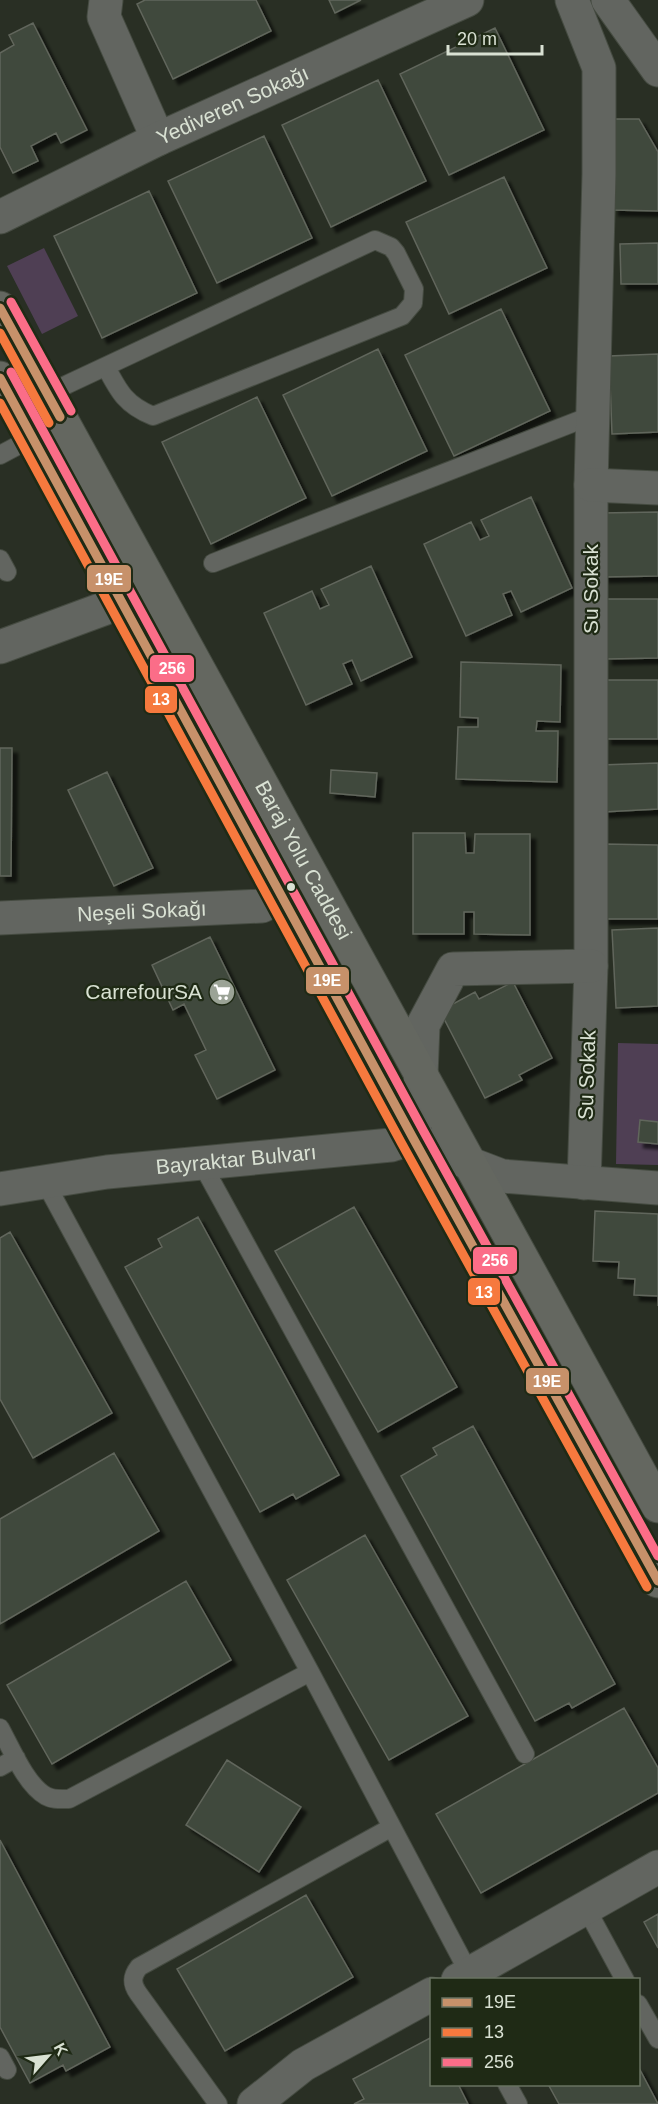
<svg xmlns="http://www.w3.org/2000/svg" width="658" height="2104" viewBox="0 0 658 2104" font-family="Arial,sans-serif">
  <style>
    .green { fill: #4f3f54 }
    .building { fill: #41483c; stroke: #61665c; stroke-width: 1.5; filter: url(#shadow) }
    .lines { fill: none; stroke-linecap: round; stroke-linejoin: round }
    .lane-casing { stroke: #454b41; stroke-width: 20 }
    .street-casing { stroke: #454b41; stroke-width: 35 }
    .secondary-casing { stroke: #454b41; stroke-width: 35 }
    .lane { stroke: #626560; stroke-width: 18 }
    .street { stroke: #626560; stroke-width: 33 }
    .secondary { stroke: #646760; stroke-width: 33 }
    .bus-1-casing { stroke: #1f2a15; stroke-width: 14 }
    .bus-2-casing { stroke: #1f2a15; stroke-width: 14 }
    .bus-3-casing { stroke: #1f2a15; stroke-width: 14 }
    .bus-1 { stroke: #c7916a; stroke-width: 9 }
    .bus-2 { stroke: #f6793e; stroke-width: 9 }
    .bus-3 { stroke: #fb6d88; stroke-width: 9 }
    .bus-dot { fill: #d9e1d3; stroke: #1f2a15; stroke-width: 2 }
    .labels { text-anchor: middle; stroke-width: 4.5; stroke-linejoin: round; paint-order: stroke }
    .street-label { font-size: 21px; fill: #d9e1d3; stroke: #1f2a15 }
    .poi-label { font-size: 21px; fill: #d9e1d3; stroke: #1f2a15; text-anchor: end }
    .line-badge { stroke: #1f2a15; stroke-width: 2 }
    .badge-label { font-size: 16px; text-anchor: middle; font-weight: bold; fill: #fff }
  </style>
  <defs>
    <filter id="shadow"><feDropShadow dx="5.5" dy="5.5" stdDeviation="1.5" flood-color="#0009"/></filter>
  </defs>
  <rect width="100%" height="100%" fill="#292f24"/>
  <!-- green -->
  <path class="green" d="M 44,248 L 78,316 L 42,334 L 7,266 Z
    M 618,1043 L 658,1044 L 658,1165 L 616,1164 Z"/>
  <!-- building -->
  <path class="building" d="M 145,0 L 256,0 L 271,31 L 173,79 L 137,4 Z
    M 329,0 L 361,0 L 335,13 Z
    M 33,23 L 87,130 L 61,143 L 56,133 L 31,146 L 38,161 L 13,173 L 0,147 L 0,53 L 14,45 L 9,35 Z
    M 495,28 L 544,130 L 449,175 L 400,74 Z
    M 378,80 L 426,181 L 331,227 L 282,125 Z
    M 614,119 L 639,119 L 658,152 L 658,211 L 613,210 Z
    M 264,136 L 312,238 L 217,283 L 168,181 Z
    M 504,177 L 547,268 L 449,314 L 406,222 Z
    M 149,191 L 197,293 L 102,338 L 54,236 Z
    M 658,243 L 658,284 L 621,284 L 620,244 Z
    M 501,309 L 550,411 L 454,456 L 405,355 Z
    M 378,349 L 427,451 L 332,496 L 283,395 Z
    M 658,354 L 658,432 L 612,434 L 609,356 Z
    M 257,397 L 306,498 L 211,544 L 162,442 Z
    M 531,497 L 572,588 L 521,612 L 511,591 L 503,594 L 512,615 L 466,636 L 424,544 L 471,522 L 480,540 L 489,536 L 481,520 Z
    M 658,512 L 658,576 L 603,577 L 602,513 Z
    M 371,566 L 412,657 L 361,681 L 352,660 L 343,664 L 352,684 L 306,705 L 264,613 L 312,591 L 320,609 L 329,605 L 321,589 Z
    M 607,599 L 658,599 L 658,658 L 607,659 Z
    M 461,662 L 561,665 L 560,722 L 537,721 L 536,731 L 558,731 L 557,782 L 456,779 L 458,727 L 478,727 L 478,718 L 460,717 Z
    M 606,680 L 658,680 L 658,739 L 606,739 Z
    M 0,748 L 12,748 L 11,876 L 0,876 Z
    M 658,763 L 658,809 L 603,812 L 600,765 Z
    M 331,770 L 377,773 L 375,797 L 330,793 Z
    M 107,772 L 153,868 L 114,886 L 68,790 Z
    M 413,833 L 465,833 L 466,853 L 474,853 L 475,834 L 530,834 L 530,935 L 474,934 L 474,912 L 464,912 L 464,934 L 413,934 Z
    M 604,844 L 658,845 L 658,919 L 604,919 Z
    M 658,928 L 658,1006 L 616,1008 L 612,930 Z
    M 210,937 L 275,1070 L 217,1099 L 195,1055 L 206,1050 L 184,1004 L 173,1010 L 152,965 Z
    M 513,982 L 552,1058 L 519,1075 L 522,1080 L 485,1098 L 440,1011 L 475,992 L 479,999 Z
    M 640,1120 L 658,1122 L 658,1144 L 638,1142 Z
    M 354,1207 L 457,1387 L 378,1432 L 275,1251 Z
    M 595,1211 L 658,1214 L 658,1306 L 658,1296 L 634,1295 L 635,1279 L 618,1278 L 619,1262 L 593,1261 Z
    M 198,1217 L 339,1475 L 296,1499 L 293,1494 L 260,1512 L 125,1267 L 162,1247 L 158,1239 Z
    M 10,1232 L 112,1413 L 33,1458 L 0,1399 L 0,1238 Z
    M 473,1426 L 615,1684 L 572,1708 L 569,1703 L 535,1721 L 401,1476 L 437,1455 L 433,1448 Z
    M 114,1453 L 159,1531 L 0,1624 L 0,1519 Z
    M 365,1535 L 468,1716 L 389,1760 L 287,1580 Z
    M 186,1581 L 231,1660 L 52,1764 L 7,1685 Z
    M 624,1708 L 658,1768 L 658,1793 L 481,1893 L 436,1814 Z
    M 227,1760 L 301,1807 L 259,1872 L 186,1825 Z
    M 0,1840 L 110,2047 L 66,2071 L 63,2065 L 30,2083 L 0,2027 Z
    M 306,1895 L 353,1977 L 225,2051 L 177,1969 Z
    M 658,1914 L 658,1948 L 644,1922 Z
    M 432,2037 L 432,2084 L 458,2084 L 468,2104 L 354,2104 L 364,2099 L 353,2079 Z
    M 638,2066 L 658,2104 L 559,2104 L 548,2084 L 638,2084 Z"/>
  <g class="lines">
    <defs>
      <path id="lane" d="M 48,394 L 68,384 L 375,240 L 391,247 L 396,253 L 414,289 L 413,303 L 402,316 L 153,416 C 126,405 119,392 106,367
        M 0,455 L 32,438
        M 0,559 L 7,572
        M 213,563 L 593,415
        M 202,1164 L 525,1754
        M 45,1182 L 310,1672 L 469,1973
        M 0,1728 C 11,1748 26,1785 46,1796 C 53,1800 61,1799 69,1799 L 310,1672
        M 0,1767 L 16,1758
        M 586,1908 L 625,1980
        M 638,2004 L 658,2039
        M 0,2057 L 7,2070
        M 507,2084 L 518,2104
        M 218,2104 L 138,1993 C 131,1983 132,1976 139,1967 L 392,1827"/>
      <g id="street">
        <path d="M 106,0 L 104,17 L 158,139"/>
        <path d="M 572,0 L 599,68 L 599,174 L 591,485 L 591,966 L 584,1183"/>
        <path d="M 608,0 L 658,70"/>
        <path id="s1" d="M 0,217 L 158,139 L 467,0"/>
        <path d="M 591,485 L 658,488"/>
        <path d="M 0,647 L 103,609 L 121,600"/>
        <path id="s2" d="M 0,918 L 262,906 L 282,895"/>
        <path d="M 413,1138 L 421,1076 L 423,1025 L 453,969 L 591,966"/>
        <path id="s3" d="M 0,1189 L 107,1172 L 391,1145 L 413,1138 L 468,1163 L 502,1176 L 658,1188"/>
        <path d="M 458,1980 L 658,1867"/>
        <path d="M 254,2104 L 303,2065 L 432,1994"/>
      </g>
      <g id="secondary">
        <path id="s4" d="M 0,308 L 658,1506"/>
        <path d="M 0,378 L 413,1138 L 658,1581"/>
      </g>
    </defs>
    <!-- lane casing -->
    <use href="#lane" class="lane-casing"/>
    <!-- street casing -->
    <use href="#street" class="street-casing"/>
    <!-- secondary casing -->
    <use href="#secondary" class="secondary-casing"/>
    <!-- lane -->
    <use href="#lane" class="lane"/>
    <!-- street -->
    <use href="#street" class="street"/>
    <!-- secondary -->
    <use href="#secondary" class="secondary"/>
    <defs>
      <path id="bus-1" d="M 0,308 L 60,417
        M 0,378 L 413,1138 L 658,1581"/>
      <path id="bus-2" d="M 0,333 L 49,423
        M 0,403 L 402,1144 L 647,1587"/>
      <path id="bus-3" d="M 11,302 L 71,411
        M 11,372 L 424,1132 L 658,1556"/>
    </defs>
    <!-- bus-1 casing -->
    <use href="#bus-1" class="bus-1-casing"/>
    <!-- bus-2 casing -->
    <use href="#bus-2" class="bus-2-casing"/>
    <!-- bus-3 casing -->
    <use href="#bus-3" class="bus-3-casing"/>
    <!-- bus-1 -->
    <use href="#bus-1" class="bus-1"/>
    <!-- bus-2 -->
    <use href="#bus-2" class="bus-2"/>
    <!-- bus-3 -->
    <use href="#bus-3" class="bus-3"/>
  </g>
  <!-- icons -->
  <defs>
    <symbol id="supermarket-disc" viewBox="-11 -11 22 22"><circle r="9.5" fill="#9ba396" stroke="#1f2a15"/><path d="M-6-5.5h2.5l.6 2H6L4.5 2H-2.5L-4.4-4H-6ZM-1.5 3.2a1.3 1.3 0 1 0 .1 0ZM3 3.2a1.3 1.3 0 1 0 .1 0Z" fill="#fff"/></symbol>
  </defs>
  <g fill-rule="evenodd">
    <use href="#supermarket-disc" x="207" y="977" width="30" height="30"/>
  </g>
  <!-- markers -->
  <circle class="bus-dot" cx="291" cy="887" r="5"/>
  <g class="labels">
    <!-- street labels -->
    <g class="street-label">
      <text dy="7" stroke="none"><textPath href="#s1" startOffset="258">Yediveren Sokağı</textPath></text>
      <text transform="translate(591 589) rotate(-90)" y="7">Su Sokak</text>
      <text dy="7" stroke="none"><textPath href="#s4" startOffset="630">Baraj Yolu Caddesi</textPath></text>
      <text dy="7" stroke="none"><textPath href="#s2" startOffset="142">Neşeli Sokağı</textPath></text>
      <text transform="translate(587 1075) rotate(-88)" y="7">Su Sokak</text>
      <text dy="7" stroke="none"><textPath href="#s3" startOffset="238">Bayraktar Bulvarı</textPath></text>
    </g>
    <!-- poi labels -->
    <g class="poi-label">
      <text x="202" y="999">CarrefourSA</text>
    </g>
  </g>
  <g class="line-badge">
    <rect x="86" y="564" width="46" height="29" rx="6" fill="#c7916a"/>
    <rect x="149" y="654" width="46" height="29" rx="6" fill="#fb6d88"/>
    <rect x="144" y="685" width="34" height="29" rx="6" fill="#f6793e"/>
    <rect x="305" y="966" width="45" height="29" rx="6" fill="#c7916a"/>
    <rect x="472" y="1246" width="46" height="29" rx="6" fill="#fb6d88"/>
    <rect x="467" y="1277" width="34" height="29" rx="6" fill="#f6793e"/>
    <rect x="525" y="1367" width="45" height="28" rx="6" fill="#c7916a"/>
  </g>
  <g class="badge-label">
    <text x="109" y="585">19E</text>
    <text x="172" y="674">256</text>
    <text x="161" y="705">13</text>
    <text x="327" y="986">19E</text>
    <text x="495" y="1266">256</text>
    <text x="484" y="1298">13</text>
    <text x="547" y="1387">19E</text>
  </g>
  <!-- legend -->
  <rect x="430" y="1978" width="210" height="108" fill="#1f2a15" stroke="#697361" stroke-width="1.5"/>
  <rect x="442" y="1998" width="30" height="9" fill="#c7916a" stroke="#697361" stroke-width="1.5"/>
  <text x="484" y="2008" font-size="18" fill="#d9e1d3">19E</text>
  <rect x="442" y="2028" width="30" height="9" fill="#f6793e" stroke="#697361" stroke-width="1.5"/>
  <text x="484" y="2038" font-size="18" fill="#d9e1d3">13</text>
  <rect x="442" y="2058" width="30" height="9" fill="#fb6d88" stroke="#697361" stroke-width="1.5"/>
  <text x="484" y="2068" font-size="18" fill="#d9e1d3">256</text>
  <!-- north arrow -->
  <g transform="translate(48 2056) rotate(62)" stroke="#1f2a15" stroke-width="4.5" paint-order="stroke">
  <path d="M0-4.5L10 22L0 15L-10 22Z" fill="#d9e1d3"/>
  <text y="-9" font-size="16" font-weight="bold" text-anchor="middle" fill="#d9e1d3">K</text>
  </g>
  <!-- scale -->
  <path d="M448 45v9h94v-9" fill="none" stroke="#d9e1d3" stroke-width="3"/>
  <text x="457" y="45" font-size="18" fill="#d9e1d3" stroke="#1f2a15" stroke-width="4.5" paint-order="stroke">20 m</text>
</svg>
